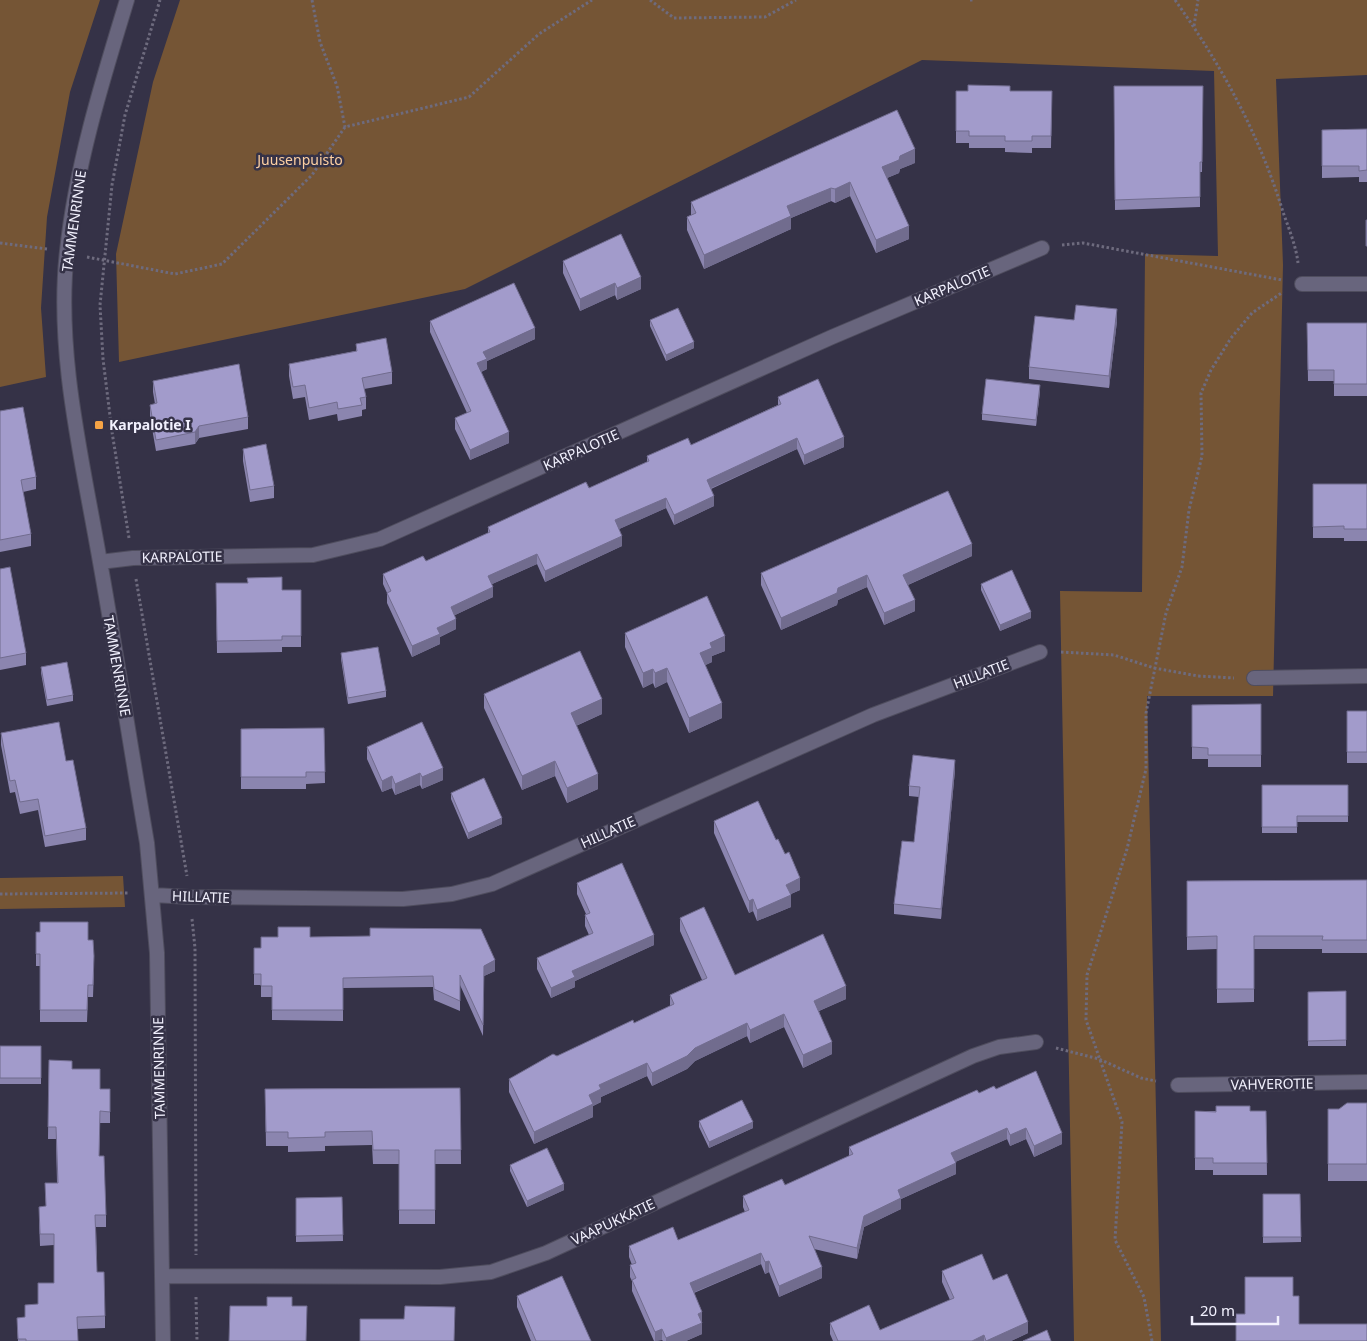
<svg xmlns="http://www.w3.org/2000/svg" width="1367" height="1341" viewBox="0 0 1367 1341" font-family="'Noto Sans',sans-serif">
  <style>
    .green { fill: #755535 }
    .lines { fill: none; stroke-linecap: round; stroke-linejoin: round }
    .minor-casing { stroke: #4f4d5e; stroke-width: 16 }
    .path { stroke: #6e6b7e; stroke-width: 3; stroke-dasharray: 2.5 2.5; stroke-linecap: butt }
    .minor { stroke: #68657d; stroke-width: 14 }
    .wall { fill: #8b85af }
    .shaded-wall { fill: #716c8e }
    .building { fill: #a29bcb; stroke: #716c8e }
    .poi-dot { fill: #f5a345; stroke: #353247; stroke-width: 2 }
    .labels { text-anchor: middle; stroke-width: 5; stroke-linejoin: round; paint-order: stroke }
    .park-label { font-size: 14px; fill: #fed0a2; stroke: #353247 }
    .street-label { font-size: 14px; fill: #f1f0fd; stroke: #353247 }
    .poi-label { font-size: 14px; font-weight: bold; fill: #f1f0fd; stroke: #353247; text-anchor: start }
  </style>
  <rect width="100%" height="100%" fill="#353247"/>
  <!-- green -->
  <path class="green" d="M 0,0 L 100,0 L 70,92 L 47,217 L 41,308 L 46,377 L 0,387 Z
    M 180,0 L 1367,0 L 1367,75 L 1276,79 L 1283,265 L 1273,696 L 1147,696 L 1161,1341 L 1074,1341 L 1060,591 L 1142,592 L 1145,254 L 1218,256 L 1214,71 L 922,60 L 465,289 L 119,362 L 116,254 L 153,82 Z
    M 123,876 L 125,907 L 0,909 L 0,878 Z"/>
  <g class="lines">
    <defs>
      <path id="minor" d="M 127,0 C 102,82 76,165 67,251 C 56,348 80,450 97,545 C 115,644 130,744 147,843 L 157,953 L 163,1341
        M 1302,284 L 1367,284
        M 100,562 L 133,558 L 313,555 L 380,539 L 832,337 L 1042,248
        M 1254,678 L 1367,676
        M 153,895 L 190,897 L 403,899 L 452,894 L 492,884 L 873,715 L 1040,652
        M 1178,1085 L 1367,1082
        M 163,1276 L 440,1277 L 491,1272 L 546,1253 L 973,1056 L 999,1047 L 1036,1042"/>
    </defs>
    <!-- minor casing -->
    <use href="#minor" class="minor-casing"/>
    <!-- path -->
    <path class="path" d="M 312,0 L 320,42 L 337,86 L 345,127
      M 650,0 L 674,18 L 765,17 L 796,0
      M 970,0 L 975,0
      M 1175,0 C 1222,66 1259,134 1283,212 C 1289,229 1296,246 1298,263
      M 1194,26 L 1198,0
      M 0,243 L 47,249
      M 1062,245 L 1083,243 L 1282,280
      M 87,257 L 175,274 L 222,264 L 312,175 L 345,127 L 469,97 L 539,34 L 592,0
      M 129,538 L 112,432 L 103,359 L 100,305 L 112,185 L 125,115 L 160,0
      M 136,579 L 187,876
      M 1061,652 L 1114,655 L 1154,668 L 1198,676 L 1234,678
      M 0,894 L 129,893
      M 192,919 L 195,948 L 196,1255
      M 1056,1048 L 1099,1059 L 1141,1078 L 1156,1081
      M 196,1297 L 197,1341
      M 1152,1341 L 1144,1297 L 1115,1240 L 1122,1122 L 1086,1020 L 1087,975 L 1127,849 L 1146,769 L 1146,713 L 1166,613 L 1182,567 L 1189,510 L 1202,456 L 1201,393 L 1211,370 L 1231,338 L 1252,313 L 1283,292"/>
    <!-- minor -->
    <use href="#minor" class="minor"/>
  </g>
  <!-- wall -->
  <path class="wall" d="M 1114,86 L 1203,86 L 1202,172 L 1200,172 L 1200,207 L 1115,210 Z
    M 1010,91 L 1052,91 L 1051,148 L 1032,148 L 1032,153 L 1005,152 L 1005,148 L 969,148 L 969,143 L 956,143 L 956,131 Z
    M 1367,129 L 1367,182 L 1359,182 L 1359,177 L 1322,178 L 1322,130 Z
    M 915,163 L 900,169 L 899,173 L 887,178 L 909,239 L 876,253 L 850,196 L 835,203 L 831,201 L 791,218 L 791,229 L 704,269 L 687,230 L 687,217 L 691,215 L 691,202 Z
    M 563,261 L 641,289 L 617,300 L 615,295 L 580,311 L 563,273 Z
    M 650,320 L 694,348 L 666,361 L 650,326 Z
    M 430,321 L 535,339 L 487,361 L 487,369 L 481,372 L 509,443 L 470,460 L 455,429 L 455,418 L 467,413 L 430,332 Z
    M 1117,321 L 1109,388 L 1029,379 L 1029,367 Z
    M 1307,323 L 1367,323 L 1367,396 L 1334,396 L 1334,381 L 1308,381 Z
    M 356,344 L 392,372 L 392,384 L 364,389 L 366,397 L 366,409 L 362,410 L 362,416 L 338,421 L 337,414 L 309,420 L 305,397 L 293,399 L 289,376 L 289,364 L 356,351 Z
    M 153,381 L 248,417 L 248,429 L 199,438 L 195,444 L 156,451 L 150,417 L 150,405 L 155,404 L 153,392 Z
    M 1040,391 L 1036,426 L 982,420 L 982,414 Z
    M 778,397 L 844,447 L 804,465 L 797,449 L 711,489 L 714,506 L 674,525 L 666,508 L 619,529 L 622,546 L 545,582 L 537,564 L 492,584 L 493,597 L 455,615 L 456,629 L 440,637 L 440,644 L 412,657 L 387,603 L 387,593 L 383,584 L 383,574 L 426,561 L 488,533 L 488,527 L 589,488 L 647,462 L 647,456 L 691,445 L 778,405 Z
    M 0,411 L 36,477 L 36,489 L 23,492 L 31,534 L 31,546 L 0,552 Z
    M 243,449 L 274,486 L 274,498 L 250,502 L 243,461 Z
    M 1313,484 L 1367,484 L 1367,541 L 1344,541 L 1344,538 L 1313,538 Z
    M 972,556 L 908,585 L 915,611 L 884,625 L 867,587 L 838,600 L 837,605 L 781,630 L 761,585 L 761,573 Z
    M 0,569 L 26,653 L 26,665 L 0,670 Z
    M 216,583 L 282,590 L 301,590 L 301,647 L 282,647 L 282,652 L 217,653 Z
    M 981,584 L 1031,618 L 1000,631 L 981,590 Z
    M 625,633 L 725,651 L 712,656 L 712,662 L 705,665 L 722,718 L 689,733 L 667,682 L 655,688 L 653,683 L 643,688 L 625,647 Z
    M 341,653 L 386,691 L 386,697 L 348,704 L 341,659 Z
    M 41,667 L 73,695 L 73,701 L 47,706 L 41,673 Z
    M 484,694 L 602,714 L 576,726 L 598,789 L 567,803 L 555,776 L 522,790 L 484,708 Z
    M 1261,704 L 1261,767 L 1208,767 L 1208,759 L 1192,759 L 1192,705 Z
    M 1347,711 L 1367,711 L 1367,763 L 1347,763 Z
    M 324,728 L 325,783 L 306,784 L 306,789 L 241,789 L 241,729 Z
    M 1,733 L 66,761 L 86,828 L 86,840 L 45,847 L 38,810 L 20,814 L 15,792 L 10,793 L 1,745 Z
    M 367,747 L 443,780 L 422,789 L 420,785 L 395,795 L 392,788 L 382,792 L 367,759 Z
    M 955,770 L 941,919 L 894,914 L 894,904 L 914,842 L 919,797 L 909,796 L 909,786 Z
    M 1262,785 L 1348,785 L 1348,822 L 1297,822 L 1297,833 L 1262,833 Z
    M 451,793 L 502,824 L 468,839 L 451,799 Z
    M 714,821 L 776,840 L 800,890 L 791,894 L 791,907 L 757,921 L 753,911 L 749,913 L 714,833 Z
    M 1367,880 L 1367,953 L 1322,953 L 1322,949 L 1254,949 L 1254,1002 L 1217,1003 L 1217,949 L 1187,950 L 1187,881 Z
    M 577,883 L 654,945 L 575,981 L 575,987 L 551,998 L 537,969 L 537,958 L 589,935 L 585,926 L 585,915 L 586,914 L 577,894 Z
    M 680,918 L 735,975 L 846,999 L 819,1011 L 832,1054 L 803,1068 L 784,1027 L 750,1043 L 747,1036 L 695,1061 L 687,1069 L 652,1086 L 647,1076 L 601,1097 L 601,1102 L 593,1106 L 593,1117 L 534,1144 L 509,1092 L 509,1079 L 557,1056 L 634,1023 L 670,1006 L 670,995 L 702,980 L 680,931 Z
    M 36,932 L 88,940 L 94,968 L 93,997 L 88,997 L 87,1022 L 40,1022 L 40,966 L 36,966 Z
    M 310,937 L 495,971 L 484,976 L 483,1036 L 460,985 L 460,1011 L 434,1000 L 433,987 L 343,988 L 343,1021 L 272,1020 L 272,997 L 261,997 L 261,985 L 254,985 L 254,948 L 261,948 Z
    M 1346,991 L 1346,1046 L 1308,1046 L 1308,992 Z
    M 0,1046 L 41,1046 L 41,1084 L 0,1084 Z
    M 49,1060 L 72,1069 L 100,1089 L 110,1089 L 110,1123 L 100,1123 L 99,1156 L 106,1215 L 106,1227 L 96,1227 L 97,1272 L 105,1316 L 105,1328 L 77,1329 L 78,1341 L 18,1341 L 17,1318 L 25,1317 L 38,1304 L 54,1283 L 54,1245 L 40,1246 L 39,1218 L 39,1207 L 46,1206 L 45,1183 L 57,1183 L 56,1139 L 48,1139 Z
    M 460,1088 L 461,1164 L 435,1164 L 435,1224 L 399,1224 L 399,1164 L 373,1164 L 372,1145 L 325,1146 L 325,1151 L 288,1152 L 288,1146 L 266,1146 L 265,1089 Z
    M 996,1089 L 1062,1144 L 1034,1157 L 1026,1139 L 1010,1146 L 1007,1139 L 955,1162 L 956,1174 L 901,1199 L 901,1209 L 864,1227 L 857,1259 L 814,1249 L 822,1278 L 779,1297 L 769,1272 L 765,1274 L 761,1264 L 694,1293 L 702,1312 L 702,1334 L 686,1341 L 663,1341 L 662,1340 L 654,1341 L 632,1291 L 632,1281 L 630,1277 L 630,1265 L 632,1265 L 629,1257 L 629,1246 L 678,1240 L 745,1212 L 743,1207 L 743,1196 L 785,1185 L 849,1156 L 849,1147 L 979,1093 Z
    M 1367,1103 L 1367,1181 L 1328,1181 L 1328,1109 L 1339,1109 Z
    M 1195,1111 L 1266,1111 L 1267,1175 L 1213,1175 L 1213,1170 L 1195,1170 Z
    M 699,1121 L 753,1128 L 709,1148 L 699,1127 Z
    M 510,1165 L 564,1190 L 527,1207 L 510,1171 Z
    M 1263,1194 L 1300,1194 L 1301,1242 L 1263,1243 Z
    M 342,1197 L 343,1241 L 296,1242 L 296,1198 Z
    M 942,1271 L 993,1280 L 1028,1333 L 1011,1341 L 833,1341 L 830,1334 L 830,1323 L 880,1330 L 950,1300 L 942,1282 Z
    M 517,1296 L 591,1341 L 531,1341 L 517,1307 Z"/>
  <!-- shaded-wall -->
  <path class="shaded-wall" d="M 915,149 L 915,163 L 900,169 L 899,173 L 882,180 L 882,167 L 900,156 Z
    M 850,182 L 850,196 L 835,203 L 835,189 Z
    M 831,188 L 831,201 L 791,218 L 791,229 L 704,269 L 704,255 L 787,206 Z
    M 909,226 L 909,239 L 876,253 L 876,240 Z
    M 641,277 L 641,289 L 617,300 L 617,288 Z
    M 615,283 L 615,295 L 580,311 L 580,299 Z
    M 1117,309 L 1117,321 L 1109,388 L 1109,376 Z
    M 535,328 L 535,339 L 487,361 L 487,369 L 477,374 L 477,363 L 483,352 Z
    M 694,342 L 694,348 L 666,361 L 666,355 Z
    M 1040,385 L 1040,391 L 1036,426 L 1036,420 Z
    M 199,426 L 199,438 L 195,444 L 195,432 Z
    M 509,432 L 509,443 L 470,460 L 470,450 Z
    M 844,437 L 844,447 L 804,465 L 804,455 Z
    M 797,438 L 797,449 L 707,490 L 707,480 Z
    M 714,496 L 714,506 L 674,525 L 674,515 Z
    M 666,498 L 666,508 L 615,531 L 615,520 Z
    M 622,536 L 622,546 L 545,582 L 545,571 Z
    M 972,544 L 972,556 L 903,587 L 903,575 Z
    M 537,554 L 537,564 L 488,586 L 488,576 Z
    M 867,575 L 867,587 L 838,600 L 837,605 L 781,630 L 781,618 L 838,588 Z
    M 493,587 L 493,597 L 451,617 L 451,607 Z
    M 915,600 L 915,611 L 884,625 L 884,613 Z
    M 1031,612 L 1031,618 L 1000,631 L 1000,625 Z
    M 456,619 L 456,629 L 440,637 L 440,644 L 412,657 L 412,646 L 437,628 Z
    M 725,636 L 725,651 L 712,656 L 712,662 L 700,668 L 700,653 L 710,643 Z
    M 667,668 L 667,682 L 655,688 L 655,673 Z
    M 653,669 L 653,683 L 643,688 L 643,673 Z
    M 602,699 L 602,714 L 571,728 L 571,713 Z
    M 722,703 L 722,718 L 689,733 L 689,718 Z
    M 955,760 L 955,770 L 941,919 L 941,909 Z
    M 555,761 L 555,776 L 522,790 L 522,776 Z
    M 443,768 L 443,780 L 422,789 L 422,777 Z
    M 420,773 L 420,785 L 395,795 L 395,784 Z
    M 598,774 L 598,789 L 567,803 L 567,788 Z
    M 392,776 L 392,788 L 382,792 L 382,781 Z
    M 502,818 L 502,824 L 468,839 L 468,833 Z
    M 800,878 L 800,890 L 786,896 L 786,885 Z
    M 791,895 L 791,907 L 757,921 L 757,910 Z
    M 753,899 L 753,911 L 749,913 L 749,901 Z
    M 654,935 L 654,945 L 575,981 L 575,987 L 551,998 L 551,988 L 572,971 Z
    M 495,960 L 495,971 L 484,976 L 483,1036 L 484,966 Z
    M 846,986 L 846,999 L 814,1013 L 814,1001 Z
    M 784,1014 L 784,1027 L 750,1043 L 750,1030 Z
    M 747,1023 L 747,1036 L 695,1061 L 687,1069 L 652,1086 L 652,1073 L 695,1048 Z
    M 832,1042 L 832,1054 L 803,1068 L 803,1055 Z
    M 647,1063 L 647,1076 L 601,1097 L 601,1102 L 593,1106 L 593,1117 L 534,1144 L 534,1132 L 589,1095 L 599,1085 Z
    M 753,1122 L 753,1128 L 709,1148 L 709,1142 Z
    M 1007,1128 L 1007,1139 L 951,1164 L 951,1153 Z
    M 1026,1128 L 1026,1139 L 1010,1146 L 1010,1135 Z
    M 1062,1133 L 1062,1144 L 1034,1157 L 1034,1146 Z
    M 956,1163 L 956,1174 L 901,1199 L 901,1209 L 864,1227 L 857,1259 L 857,1248 L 864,1216 L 898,1190 Z
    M 564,1184 L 564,1190 L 527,1207 L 527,1201 Z
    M 761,1253 L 761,1264 L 690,1294 L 690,1283 Z
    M 769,1261 L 769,1272 L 765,1274 L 765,1262 Z
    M 822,1267 L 822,1278 L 779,1297 L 779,1286 Z
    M 702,1312 L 702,1334 L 686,1341 L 666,1341 L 666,1338 L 698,1314 Z
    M 1028,1322 L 1028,1333 L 1011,1341 L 986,1341 Z
    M 662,1329 L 662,1340 L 655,1341 L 655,1332 Z
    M 984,1335 L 984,1341 L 972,1341 Z"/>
  <!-- building -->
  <path class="building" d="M 968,85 L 1010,86 L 1010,91 L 1052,91 L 1051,136 L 1032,136 L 1032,141 L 1005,141 L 1005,136 L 969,136 L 969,131 L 956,131 L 956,91 L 968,91 Z
    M 1114,86 L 1203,86 L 1202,162 L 1200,162 L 1200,197 L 1115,200 Z
    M 897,110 L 915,149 L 900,156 L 899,160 L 882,167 L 909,226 L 876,240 L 850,182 L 835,189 L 831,188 L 787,206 L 791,216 L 704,255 L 687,217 L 696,213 L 691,202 Z
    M 1367,129 L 1367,170 L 1359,171 L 1359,166 L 1322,166 L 1322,130 Z
    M 1366,220 L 1367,220 L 1367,246 L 1366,246 Z
    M 621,234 L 641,277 L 617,288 L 615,283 L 580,299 L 563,261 Z
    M 514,283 L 535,328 L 483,352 L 487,359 L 477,363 L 509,432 L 470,450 L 455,418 L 471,411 L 430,321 Z
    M 1076,305 L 1117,309 L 1109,376 L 1029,367 L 1035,316 L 1074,320 Z
    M 678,308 L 694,342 L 666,355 L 650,320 Z
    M 1307,323 L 1367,323 L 1367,384 L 1334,384 L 1334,370 L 1308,370 Z
    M 386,338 L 392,372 L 362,378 L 366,397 L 360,398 L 362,405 L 338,409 L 337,402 L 309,408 L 305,385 L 293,387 L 289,364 L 357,351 L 356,344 Z
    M 239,364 L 248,417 L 199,426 L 195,432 L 156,440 L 150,405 L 157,403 L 153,381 Z
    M 818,379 L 844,437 L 804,455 L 797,438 L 707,480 L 714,496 L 674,515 L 666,498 L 615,520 L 622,536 L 545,571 L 537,554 L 488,576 L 493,587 L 451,607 L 456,619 L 437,628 L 440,634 L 412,646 L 387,593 L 391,591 L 383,574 L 423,556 L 426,561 L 490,532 L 488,527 L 586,482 L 589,488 L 649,461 L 647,456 L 688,438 L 691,445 L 781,404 L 778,397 Z
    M 986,379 L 1040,385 L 1036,420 L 982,414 Z
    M 23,407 L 36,477 L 21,480 L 31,534 L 0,540 L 0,411 Z
    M 266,444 L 274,486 L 250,490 L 243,449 Z
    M 1313,484 L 1367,484 L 1367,529 L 1344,529 L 1344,526 L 1313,527 Z
    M 948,491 L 972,544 L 903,575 L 915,600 L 884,613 L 867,575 L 838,588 L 837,593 L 781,618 L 761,573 Z
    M 10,567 L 26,653 L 0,658 L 0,569 Z
    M 1012,570 L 1031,612 L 1000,625 L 981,584 Z
    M 282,577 L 282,590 L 301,590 L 301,636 L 282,636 L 282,640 L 217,641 L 216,583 L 248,583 L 247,578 Z
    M 707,596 L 725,636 L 710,643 L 712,648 L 700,653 L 722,703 L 689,718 L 667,668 L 655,673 L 653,669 L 643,673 L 625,633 Z
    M 378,647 L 386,691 L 348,698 L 341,653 Z
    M 580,651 L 602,699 L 571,713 L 598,774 L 567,788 L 555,761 L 522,776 L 484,694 Z
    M 67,662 L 73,695 L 47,700 L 41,667 Z
    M 1261,704 L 1261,755 L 1208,755 L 1208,748 L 1192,747 L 1192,705 Z
    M 1347,711 L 1367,711 L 1367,752 L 1347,752 Z
    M 59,722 L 66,761 L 73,760 L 86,828 L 45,836 L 38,799 L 20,802 L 15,780 L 10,781 L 1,733 Z
    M 422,722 L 443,768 L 422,777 L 420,773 L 395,784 L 392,776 L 382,781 L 367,747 Z
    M 324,728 L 325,772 L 306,772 L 306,777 L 241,777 L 241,729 Z
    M 913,755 L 955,760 L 941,909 L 894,904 L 902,841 L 914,842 L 920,787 L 909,786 Z
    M 484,778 L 502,818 L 468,833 L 451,793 Z
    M 1262,785 L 1348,785 L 1348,816 L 1297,816 L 1297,827 L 1262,827 Z
    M 758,801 L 776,840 L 778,839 L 785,854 L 789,852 L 800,878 L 786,885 L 791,895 L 757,910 L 753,899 L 749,901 L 714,821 Z
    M 622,863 L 654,935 L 572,971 L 575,977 L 551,988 L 537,958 L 593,933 L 585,915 L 590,913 L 577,883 Z
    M 1367,880 L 1367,940 L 1322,940 L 1323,936 L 1254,936 L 1254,989 L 1217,989 L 1217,936 L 1187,937 L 1187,881 Z
    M 704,907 L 735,975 L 823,934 L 846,986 L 814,1001 L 832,1042 L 803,1055 L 784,1014 L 750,1030 L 747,1023 L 695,1048 L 687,1056 L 652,1073 L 647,1063 L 599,1085 L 601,1089 L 589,1095 L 593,1104 L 534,1132 L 509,1079 L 553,1054 L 557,1056 L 633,1020 L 634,1023 L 674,1004 L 670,995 L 707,978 L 680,918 Z
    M 40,922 L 88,922 L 88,940 L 93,940 L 94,956 L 93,985 L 88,985 L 87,1010 L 40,1010 L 40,954 L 36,954 L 36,932 L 40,932 Z
    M 278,927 L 310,927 L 310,937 L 370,936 L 370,928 L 481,929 L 495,960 L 484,966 L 483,1025 L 460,975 L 460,1001 L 434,989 L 433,976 L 343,978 L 343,1010 L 272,1010 L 272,986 L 261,986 L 261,974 L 254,974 L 254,948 L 261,948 L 261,937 L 278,937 Z
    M 1346,991 L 1346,1040 L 1308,1041 L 1308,992 Z
    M 0,1046 L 41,1046 L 41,1078 L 0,1078 Z
    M 49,1060 L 72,1061 L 72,1069 L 100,1069 L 100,1089 L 110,1089 L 110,1112 L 100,1111 L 99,1156 L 104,1156 L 106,1215 L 95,1215 L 97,1272 L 104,1272 L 105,1316 L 77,1317 L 78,1341 L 26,1341 L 26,1339 L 18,1339 L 17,1318 L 25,1317 L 25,1305 L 38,1304 L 38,1283 L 54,1283 L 54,1234 L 40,1234 L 39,1207 L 46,1206 L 45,1183 L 58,1183 L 56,1127 L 48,1127 Z
    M 1036,1071 L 1062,1133 L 1034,1146 L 1026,1128 L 1010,1135 L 1007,1128 L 951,1153 L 956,1163 L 898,1190 L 901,1198 L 864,1216 L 857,1248 L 809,1236 L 822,1267 L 779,1286 L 769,1261 L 765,1262 L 761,1253 L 690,1283 L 702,1312 L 698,1314 L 702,1323 L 666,1338 L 662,1329 L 655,1332 L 632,1280 L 636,1278 L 630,1265 L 636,1263 L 629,1246 L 673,1227 L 678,1240 L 749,1210 L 743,1196 L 782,1179 L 785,1185 L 853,1154 L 849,1147 L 977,1090 L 979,1093 L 994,1086 L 996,1089 Z
    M 460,1088 L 461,1150 L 435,1150 L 435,1210 L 399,1210 L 399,1150 L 373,1150 L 372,1131 L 325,1132 L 325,1137 L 288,1138 L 288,1132 L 266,1132 L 265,1089 Z
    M 742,1100 L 753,1122 L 709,1142 L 699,1121 Z
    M 1347,1103 L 1367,1103 L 1367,1164 L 1328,1164 L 1328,1109 L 1339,1109 Z
    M 1216,1106 L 1250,1106 L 1250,1111 L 1266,1111 L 1267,1163 L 1213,1163 L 1213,1158 L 1195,1158 L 1195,1111 L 1216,1112 Z
    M 547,1148 L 564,1184 L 527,1201 L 510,1165 Z
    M 1263,1194 L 1300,1194 L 1301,1237 L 1263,1237 Z
    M 342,1197 L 343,1235 L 296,1236 L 296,1198 Z
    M 982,1254 L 993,1280 L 1007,1274 L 1028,1322 L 986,1341 L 984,1335 L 972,1341 L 838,1341 L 830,1323 L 869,1305 L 880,1330 L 954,1298 L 942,1271 Z
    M 562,1276 L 591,1341 L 536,1341 L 517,1296 Z
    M 1245,1277 L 1293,1277 L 1293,1296 L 1299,1296 L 1299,1324 L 1367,1324 L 1367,1341 L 1236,1341 L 1236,1314 L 1245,1314 Z
    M 267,1297 L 292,1297 L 292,1306 L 307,1306 L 306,1341 L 229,1341 L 230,1306 L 267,1306 Z
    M 405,1306 L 455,1307 L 454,1341 L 360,1341 L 360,1319 L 404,1319 Z
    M 1047,1330 L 1051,1341 L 1023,1341 Z"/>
  <!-- markers -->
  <rect class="poi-dot" x="94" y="420" width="10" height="10" rx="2.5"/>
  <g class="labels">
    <!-- park labels -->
    <g class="park-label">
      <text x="300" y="165">Juusenpuisto</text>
    </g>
    <!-- street labels -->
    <g class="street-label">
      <text transform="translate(74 221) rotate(-82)" y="5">TAMMENRINNE</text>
      <text transform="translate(952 286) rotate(-23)" y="5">KARPALOTIE</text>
      <text transform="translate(581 450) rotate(-24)" y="5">KARPALOTIE</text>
      <text transform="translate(182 557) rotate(-1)" y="5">KARPALOTIE</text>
      <text transform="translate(117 666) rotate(80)" y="5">TAMMENRINNE</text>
      <text transform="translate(981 674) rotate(-21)" y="5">HILLATIE</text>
      <text transform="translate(608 832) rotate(-24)" y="5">HILLATIE</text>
      <text transform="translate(201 897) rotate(2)" y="5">HILLATIE</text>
      <text transform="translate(159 1068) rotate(-91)" y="5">TAMMENRINNE</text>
      <text transform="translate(1272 1084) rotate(-1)" y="5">VAHVEROTIE</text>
      <text transform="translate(613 1222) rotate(-25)" y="5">VAAPUKKATIE</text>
    </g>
    <!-- poi labels -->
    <g class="poi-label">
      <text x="109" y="430">Karpalotie I</text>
    </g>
  </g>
  <!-- scale -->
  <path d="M1192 1316v8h86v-8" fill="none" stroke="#f1f0fd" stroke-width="2.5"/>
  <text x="1200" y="1316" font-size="15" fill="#f1f0fd" stroke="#353247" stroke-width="4" paint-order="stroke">20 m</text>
</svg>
